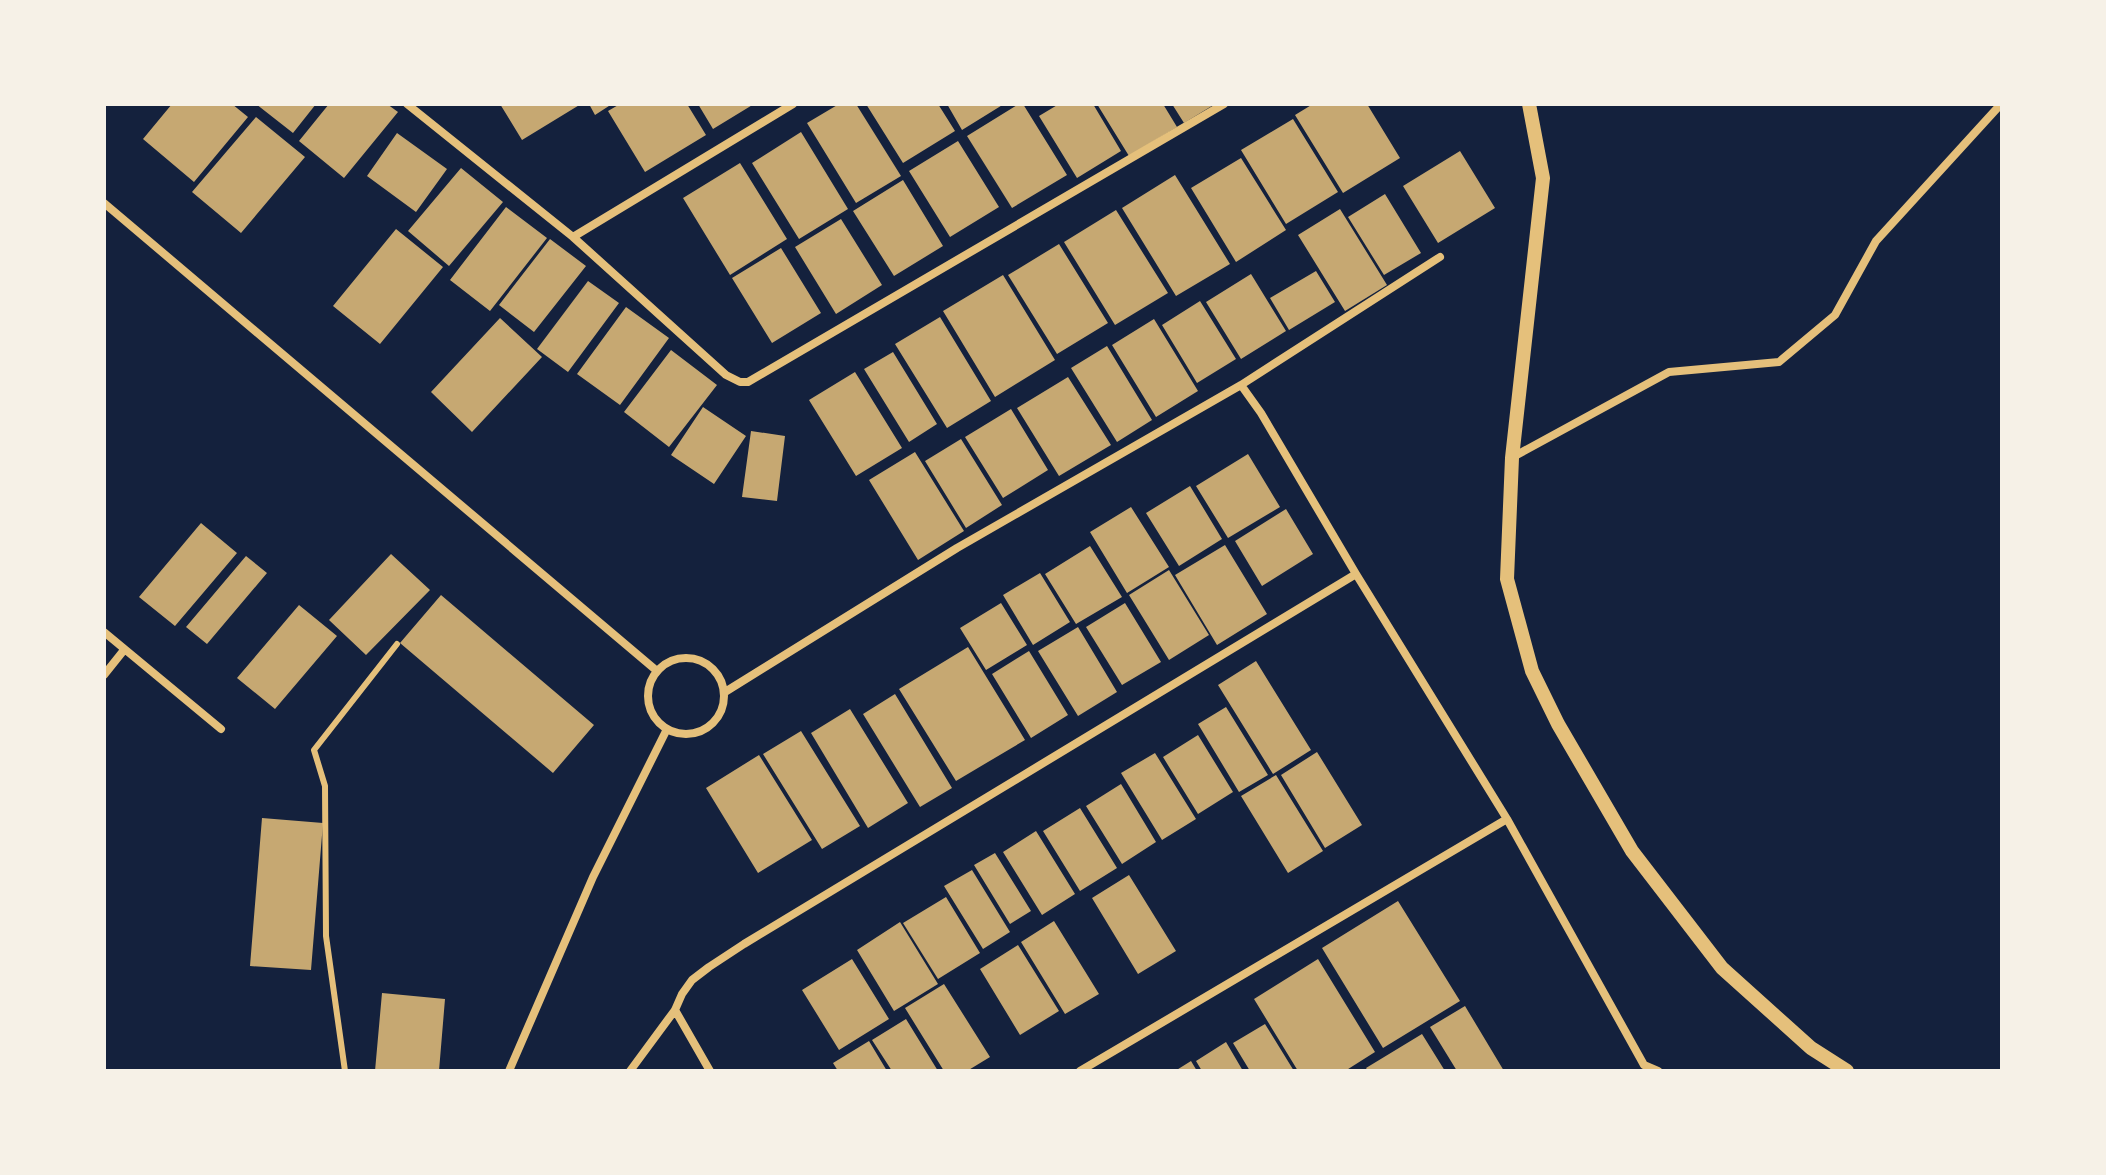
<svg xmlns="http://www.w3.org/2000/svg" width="2106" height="1175" viewBox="0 0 2106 1175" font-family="'Source Sans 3',sans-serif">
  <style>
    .building { fill: #c6a872 }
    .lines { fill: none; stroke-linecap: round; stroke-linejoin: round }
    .service { stroke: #e5c07b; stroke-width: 6 }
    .minor { stroke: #e5c07b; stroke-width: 8 }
    .tertiary { stroke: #e5c07b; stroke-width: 14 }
  </style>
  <rect width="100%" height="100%" fill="#14213d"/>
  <!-- building -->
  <path class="building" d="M 172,104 L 232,104 L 248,117 L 194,182 L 143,139 Z
    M 256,104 L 316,104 L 293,133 Z
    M 329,104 L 387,104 L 398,112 L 344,178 L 299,141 Z
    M 500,104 L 581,104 L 522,140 Z
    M 589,104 L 612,104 L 595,115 Z
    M 620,104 L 687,104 L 706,135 L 645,172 L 608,111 Z
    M 698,104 L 754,104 L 713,129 Z
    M 839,104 L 856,104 L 901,176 L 856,203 L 807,123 Z
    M 866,104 L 938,104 L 955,131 L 903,163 Z
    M 947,104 L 1004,104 L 962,130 Z
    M 1019,104 L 1023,104 L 1067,175 L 1012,208 L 967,136 Z
    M 1059,104 L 1093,104 L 1121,151 L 1077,178 L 1039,116 Z
    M 1097,104 L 1163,104 L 1177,127 L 1129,156 Z
    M 1172,104 L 1215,104 L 1184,123 Z
    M 1313,104 L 1367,104 L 1400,158 L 1343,193 L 1295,115 Z
    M 256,117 L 305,157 L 241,233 L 192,192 Z
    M 1293,119 L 1338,192 L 1286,224 L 1241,150 Z
    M 801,132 L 848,209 L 799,239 L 752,163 Z
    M 397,133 L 447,169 L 416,212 L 367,176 Z
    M 958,141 L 999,207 L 950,237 L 909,171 Z
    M 1460,151 L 1495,208 L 1438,243 L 1403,186 Z
    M 1241,158 L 1286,230 L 1236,262 L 1191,188 Z
    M 740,163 L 787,239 L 730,275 L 683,198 Z
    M 461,168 L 503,202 L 449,266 L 408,231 Z
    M 1175,175 L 1230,264 L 1176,296 L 1122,208 Z
    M 903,180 L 943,246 L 894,276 L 853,211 Z
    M 1385,194 L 1421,253 L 1384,275 L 1348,217 Z
    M 506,207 L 547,238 L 490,311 L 450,280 Z
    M 1340,209 L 1387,285 L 1345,311 L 1298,235 Z
    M 1116,210 L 1168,293 L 1115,325 L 1064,242 Z
    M 841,219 L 882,285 L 836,314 L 795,247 Z
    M 396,229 L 443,267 L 380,344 L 333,306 Z
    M 550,239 L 586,266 L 534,332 L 499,305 Z
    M 1059,244 L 1108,323 L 1057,354 L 1008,275 Z
    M 781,248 L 821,313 L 772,343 L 732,278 Z
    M 1316,271 L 1335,302 L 1289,330 L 1270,298 Z
    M 1251,274 L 1286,331 L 1241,359 L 1206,302 Z
    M 1003,275 L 1055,360 L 995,397 L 943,311 Z
    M 588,281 L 619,303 L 568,372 L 537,349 Z
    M 1200,301 L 1236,359 L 1197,383 L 1162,325 Z
    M 626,307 L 669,338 L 620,405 L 577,374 Z
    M 940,317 L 991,401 L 947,428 L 895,344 Z
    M 500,318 L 542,357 L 472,432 L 431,392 Z
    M 1154,319 L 1198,391 L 1156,417 L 1112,345 Z
    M 1107,346 L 1152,420 L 1117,442 L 1071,368 Z
    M 671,350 L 717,385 L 669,447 L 624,412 Z
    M 893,352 L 937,424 L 909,442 L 864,369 Z
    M 855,372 L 902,448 L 856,476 L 809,400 Z
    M 1068,377 L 1111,445 L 1059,476 L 1017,408 Z
    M 703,407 L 746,436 L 714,484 L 671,455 Z
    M 1011,409 L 1048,470 L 1003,498 L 965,437 Z
    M 751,431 L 785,436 L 777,501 L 742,497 Z
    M 961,439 L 1002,505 L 966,528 L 925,461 Z
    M 915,452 L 964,531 L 918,560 L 869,480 Z
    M 1248,454 L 1280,507 L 1228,538 L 1196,486 Z
    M 1190,486 L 1222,539 L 1179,566 L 1146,513 Z
    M 1131,507 L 1169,567 L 1127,593 L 1090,532 Z
    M 1286,509 L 1313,554 L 1262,586 L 1235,541 Z
    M 201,523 L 237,553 L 175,626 L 139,597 Z
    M 1225,545 L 1267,614 L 1217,645 L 1175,575 Z
    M 1090,546 L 1122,597 L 1076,624 L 1045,574 Z
    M 391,554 L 430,590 L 366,655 L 329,620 Z
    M 246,556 L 267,573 L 207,644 L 186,627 Z
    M 1169,570 L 1209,635 L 1169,660 L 1129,595 Z
    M 1040,573 L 1070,622 L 1033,645 L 1003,595 Z
    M 441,595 L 594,725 L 553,773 L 400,643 Z
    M 1001,603 L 1027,645 L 986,670 L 960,628 Z
    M 1125,603 L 1161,662 L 1122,685 L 1086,627 Z
    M 299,605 L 337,636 L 275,709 L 237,678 Z
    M 1078,627 L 1117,692 L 1078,716 L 1038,651 Z
    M 968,647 L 1025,740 L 956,781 L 899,689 Z
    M 1029,651 L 1068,715 L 1031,738 L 992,674 Z
    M 1256,661 L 1311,750 L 1273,774 L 1218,685 Z
    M 895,694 L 952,788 L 920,807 L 863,714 Z
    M 1226,707 L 1268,775 L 1239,792 L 1198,724 Z
    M 850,709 L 908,803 L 868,828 L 811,733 Z
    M 801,731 L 860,826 L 822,849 L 763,754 Z
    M 1198,735 L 1233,792 L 1198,814 L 1163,757 Z
    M 1317,752 L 1362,825 L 1325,848 L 1281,775 Z
    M 1155,753 L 1196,819 L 1162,840 L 1121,773 Z
    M 759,755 L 812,840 L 758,873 L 706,788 Z
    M 1276,775 L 1323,851 L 1288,873 L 1241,796 Z
    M 1121,784 L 1156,842 L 1122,864 L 1086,806 Z
    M 1080,808 L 1117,868 L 1080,891 L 1043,831 Z
    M 262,818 L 323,823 L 311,970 L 250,966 Z
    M 1036,831 L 1075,894 L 1042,915 L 1003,852 Z
    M 995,853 L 1031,911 L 1010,924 L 974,865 Z
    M 972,870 L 1010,932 L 983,949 L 944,886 Z
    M 1129,875 L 1176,951 L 1138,974 L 1092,898 Z
    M 946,897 L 980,953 L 938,979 L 903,923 Z
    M 1398,901 L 1460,1001 L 1383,1048 L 1322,948 Z
    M 1054,921 L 1099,994 L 1065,1014 L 1021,942 Z
    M 900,922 L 938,984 L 894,1011 L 857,950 Z
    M 1018,945 L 1059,1011 L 1020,1035 L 980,969 Z
    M 852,959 L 889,1019 L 839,1050 L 802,990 Z
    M 1318,959 L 1375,1052 L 1345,1071 L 1298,1071 L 1254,999 Z
    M 944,984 L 990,1057 L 967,1071 L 944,1071 L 905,1008 Z
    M 382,993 L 445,999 L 439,1071 L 375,1071 Z
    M 1465,1006 L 1504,1071 L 1457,1071 L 1430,1027 Z
    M 906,1019 L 938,1071 L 892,1071 L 872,1040 Z
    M 1265,1024 L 1294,1071 L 1250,1071 L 1233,1043 Z
    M 1422,1034 L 1445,1071 L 1368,1071 L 1366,1068 Z
    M 869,1041 L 887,1071 L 838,1071 L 833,1063 Z
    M 1226,1042 L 1243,1071 L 1202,1071 L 1196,1061 Z
    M 1191,1061 L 1197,1071 L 1175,1071 Z"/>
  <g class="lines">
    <!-- service -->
    <path class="service" d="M 345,1071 L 326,936 L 325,786 L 314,750 L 397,644"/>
    <!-- minor -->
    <path class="minor" d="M 407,104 L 573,237 L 726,375 L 740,382 L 748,382 L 1224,104
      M 104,203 L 657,671
      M 573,237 L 793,104
      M 1241,385 L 1261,413 L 1356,574 L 1507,819 L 1644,1065 L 1658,1071
      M 1513,457 L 1669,372 L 1779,362 L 1835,315 L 1876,241 L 2001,104
      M 104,632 L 221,729
      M648 696a38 38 0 1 1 76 0a38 38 0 1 1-76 0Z
      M 104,675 L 124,650
      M 725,692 L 957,548 L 1241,385 L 1440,257
      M 675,1010 L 710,1071
      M 509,1071 L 593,877 L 667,729
      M 630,1071 L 675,1010 L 682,994 L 692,980 L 709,967 L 744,944 L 1356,574
      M 1080,1071 L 1507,819"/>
    <!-- tertiary -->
    <path class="tertiary" d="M 1529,104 L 1543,178 L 1512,458 L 1507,579 L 1532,671 L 1558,724 L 1632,851 L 1722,968 L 1811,1048 L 1847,1071"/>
  </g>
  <!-- border -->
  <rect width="2106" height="1175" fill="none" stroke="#f6f1e7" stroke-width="212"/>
</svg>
